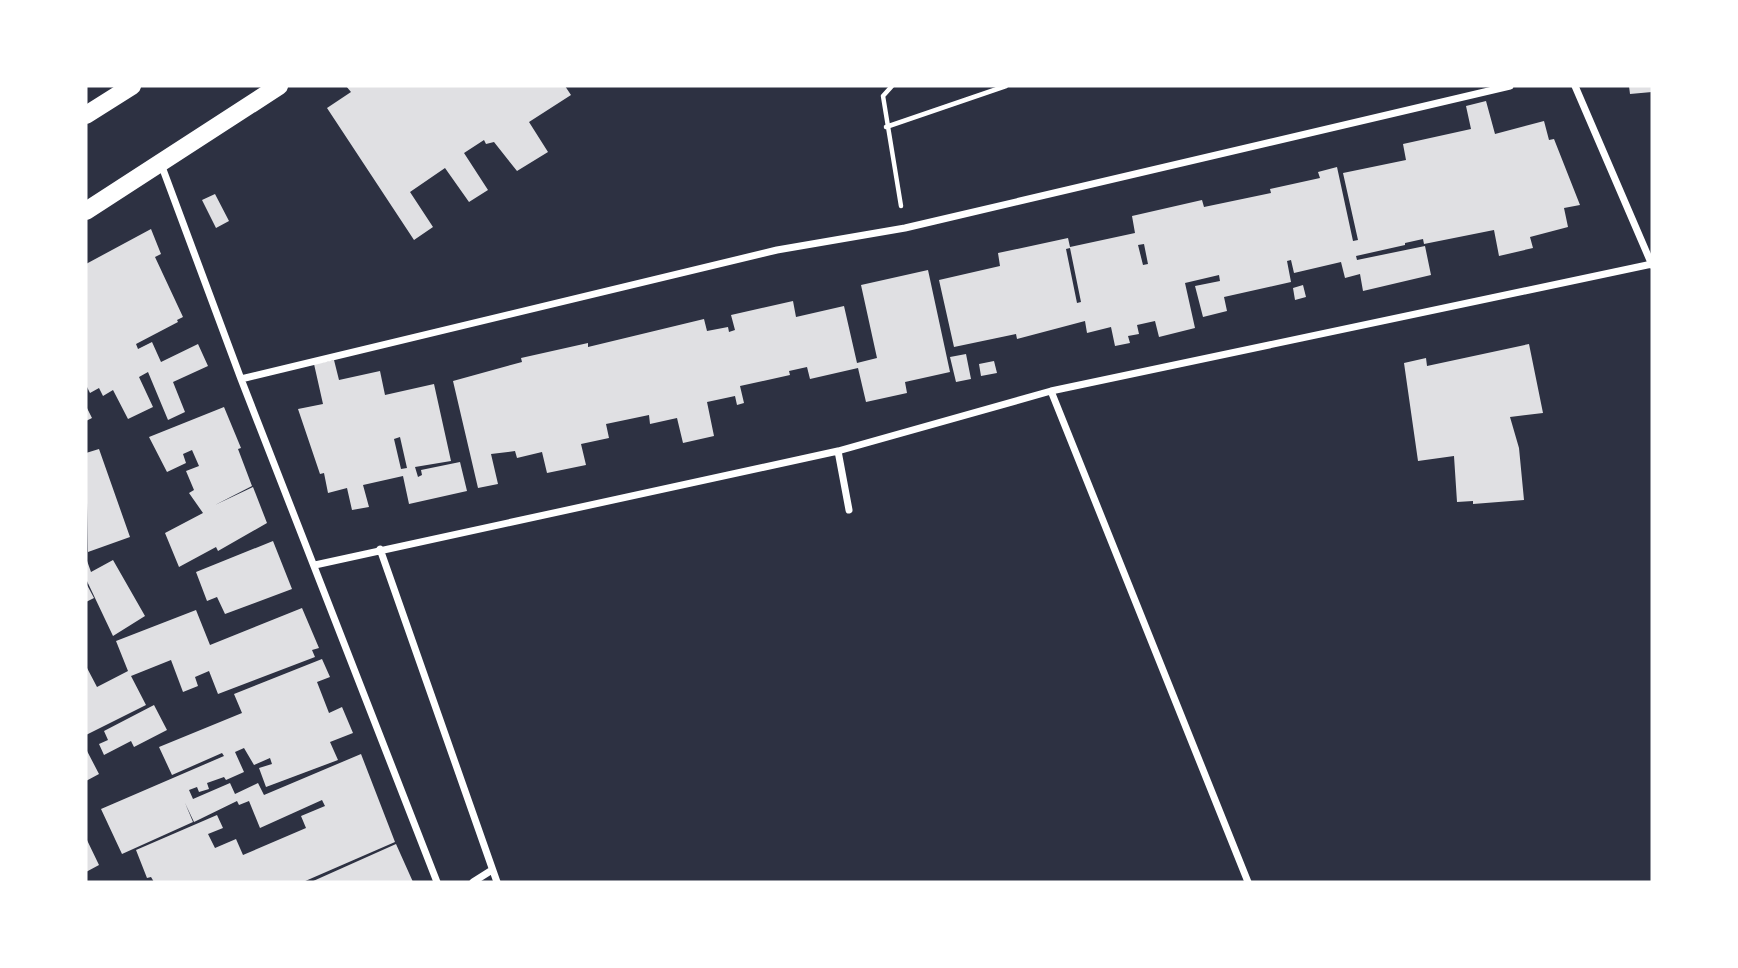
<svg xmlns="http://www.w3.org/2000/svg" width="1738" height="968" viewBox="0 0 1738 968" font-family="Inter,sans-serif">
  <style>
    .building { fill: #e0e0e3; fill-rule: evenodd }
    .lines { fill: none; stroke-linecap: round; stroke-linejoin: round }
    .path { stroke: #fff; stroke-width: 4.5 }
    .minor { stroke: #fff; stroke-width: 7 }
    .primary { stroke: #fff; stroke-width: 18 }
  </style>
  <rect width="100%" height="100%" fill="#2d3142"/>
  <!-- building -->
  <path class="building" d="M 346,86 L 565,86 L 571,95 L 529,122 L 548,152 L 517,171 L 494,142 L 486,144 L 484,140 L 464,153 L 488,190 L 469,202 L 445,168 L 410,192 L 433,227 L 414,240 L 327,108 L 351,92 Z
    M 1629,86 L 1652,86 L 1652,92 L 1630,94 Z
    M 1486,101 L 1495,134 L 1544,121 L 1549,140 L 1554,139 L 1580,205 L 1564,208 L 1568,227 L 1530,237 L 1533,248 L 1499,256 L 1494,230 L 1424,244 L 1423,239 L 1405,243 L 1405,245 L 1356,256 L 1357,260 L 1425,246 L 1431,275 L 1363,291 L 1360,274 L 1345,278 L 1341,262 L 1294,273 L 1291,260 L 1287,261 L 1291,282 L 1224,297 L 1227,311 L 1203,317 L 1195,286 L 1220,281 L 1219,275 L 1185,283 L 1195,328 L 1159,337 L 1155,321 L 1137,325 L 1139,334 L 1128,336 L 1130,343 L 1115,346 L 1111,327 L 1087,333 L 1085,321 L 1017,339 L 1016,334 L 954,347 L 939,280 L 1000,266 L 998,253 L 1068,238 L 1070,247 L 1135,233 L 1132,216 L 1202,200 L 1204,207 L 1271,193 L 1270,189 L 1320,178 L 1318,172 L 1337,167 L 1353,241 L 1358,240 L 1343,173 L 1406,160 L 1403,144 L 1471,129 L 1466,106 ZM 1144,244 L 1148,264 L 1143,265 L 1138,245 ZM 1070,248 L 1081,302 L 1077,303 L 1066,249 Z
    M 215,194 L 229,221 L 216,228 L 202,200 Z
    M 151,229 L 161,254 L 155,257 L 183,317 L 177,320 L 178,322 L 136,344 L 138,349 L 152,342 L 161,362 L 198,344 L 208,366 L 173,382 L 185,412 L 168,420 L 148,372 L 139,377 L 153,407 L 128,419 L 113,390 L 103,396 L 99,388 L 90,393 L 86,385 L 86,264 Z
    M 928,270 L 950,372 L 905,382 L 907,393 L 866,402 L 858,368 L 810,379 L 807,367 L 789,371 L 790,375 L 740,386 L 744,403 L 737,405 L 735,396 L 707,402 L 714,436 L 683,443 L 677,418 L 650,424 L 649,415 L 606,424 L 609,438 L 581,444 L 586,465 L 547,473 L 542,452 L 517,458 L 515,451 L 491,454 L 498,484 L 478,488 L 453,381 L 522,362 L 521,358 L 588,343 L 588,347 L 704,319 L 707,331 L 728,327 L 729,332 L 735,330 L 731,315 L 793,301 L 796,317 L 844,306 L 857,363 L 877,358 L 861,285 Z
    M 1303,285 L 1306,297 L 1295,300 L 1293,288 Z
    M 1529,344 L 1543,413 L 1510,417 L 1519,448 L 1524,500 L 1473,504 L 1473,501 L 1457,502 L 1454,456 L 1418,461 L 1404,363 L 1426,358 L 1427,366 Z
    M 966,354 L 971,379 L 956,382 L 950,357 Z
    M 334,360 L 339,380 L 380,371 L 385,395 L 434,384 L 451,461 L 415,467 L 418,477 L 422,475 L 421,470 L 460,462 L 467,491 L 409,504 L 403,476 L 363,485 L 369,507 L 352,510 L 347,488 L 328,493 L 324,473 L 320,474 L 298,409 L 323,404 L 314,364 ZM 400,437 L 407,468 L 401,469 L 394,439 Z
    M 994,361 L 997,373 L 981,376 L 979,364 Z
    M 86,406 L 92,418 L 86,421 Z
    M 224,407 L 241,448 L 238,449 L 252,486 L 215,505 L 253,487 L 267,523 L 218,551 L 216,547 L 179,567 L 165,533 L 203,513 L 189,493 L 194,490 L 186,471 L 199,466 L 192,450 L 183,454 L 186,463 L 167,472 L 149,437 Z
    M 99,449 L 130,537 L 88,552 L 86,453 Z
    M 273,541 L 292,589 L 225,614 L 217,597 L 207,601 L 196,572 Z
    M 86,558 L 91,572 L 113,560 L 145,616 L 113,636 L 86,579 Z
    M 86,583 L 94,598 L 86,602 Z
    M 302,608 L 319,648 L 312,650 L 315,657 L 218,694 L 209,671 L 195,677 L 198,686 L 183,692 L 171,660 L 131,676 L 146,705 L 86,735 L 86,666 L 97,687 L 128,671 L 116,641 L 196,610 L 210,645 Z
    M 322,659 L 330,677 L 317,682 L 329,713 L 342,707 L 353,733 L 330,742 L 338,760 L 266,787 L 259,768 L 272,764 L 270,758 L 254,765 L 244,748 L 235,752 L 244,772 L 226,780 L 224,777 L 207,783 L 209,789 L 199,792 L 197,787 L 189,790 L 193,799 L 230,783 L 235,794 L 258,783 L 264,795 L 361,754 L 395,842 L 303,882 L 154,882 L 151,877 L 147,878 L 136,850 L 217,815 L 223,828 L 208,834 L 215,848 L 236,839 L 243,855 L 306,828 L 301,816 L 325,806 L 322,800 L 260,828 L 249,801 L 239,805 L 237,801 L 194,822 L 185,803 L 193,822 L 122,854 L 101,809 L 224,756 L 222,753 L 172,775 L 159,747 L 242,713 L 234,694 Z
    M 154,705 L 167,730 L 134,747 L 131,741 L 104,755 L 99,744 L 108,740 L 104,731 Z
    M 86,749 L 99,774 L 86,781 Z
    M 86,838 L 99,865 L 86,872 Z
    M 396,844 L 413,882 L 311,882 Z"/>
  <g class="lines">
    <!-- path -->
    <path class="path" d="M 892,86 L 883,96 L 901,206
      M 886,127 L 1006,86"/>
    <!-- minor -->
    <path class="minor" d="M 1575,86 L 1652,265
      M 161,164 L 241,379 L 437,882
      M 241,379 L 777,250 L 905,228 L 1510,86
      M 1051,391 L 1248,882
      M 838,451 L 849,510
      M 380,549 L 497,882
      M 315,565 L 838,451 L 1051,391 L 1652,264
      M 473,882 L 492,870"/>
    <!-- primary -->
    <path class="primary" d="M 86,115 L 132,86
      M 86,211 L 279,86"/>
  </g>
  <!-- border -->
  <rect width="1738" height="968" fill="none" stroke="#ffffff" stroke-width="175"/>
</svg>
